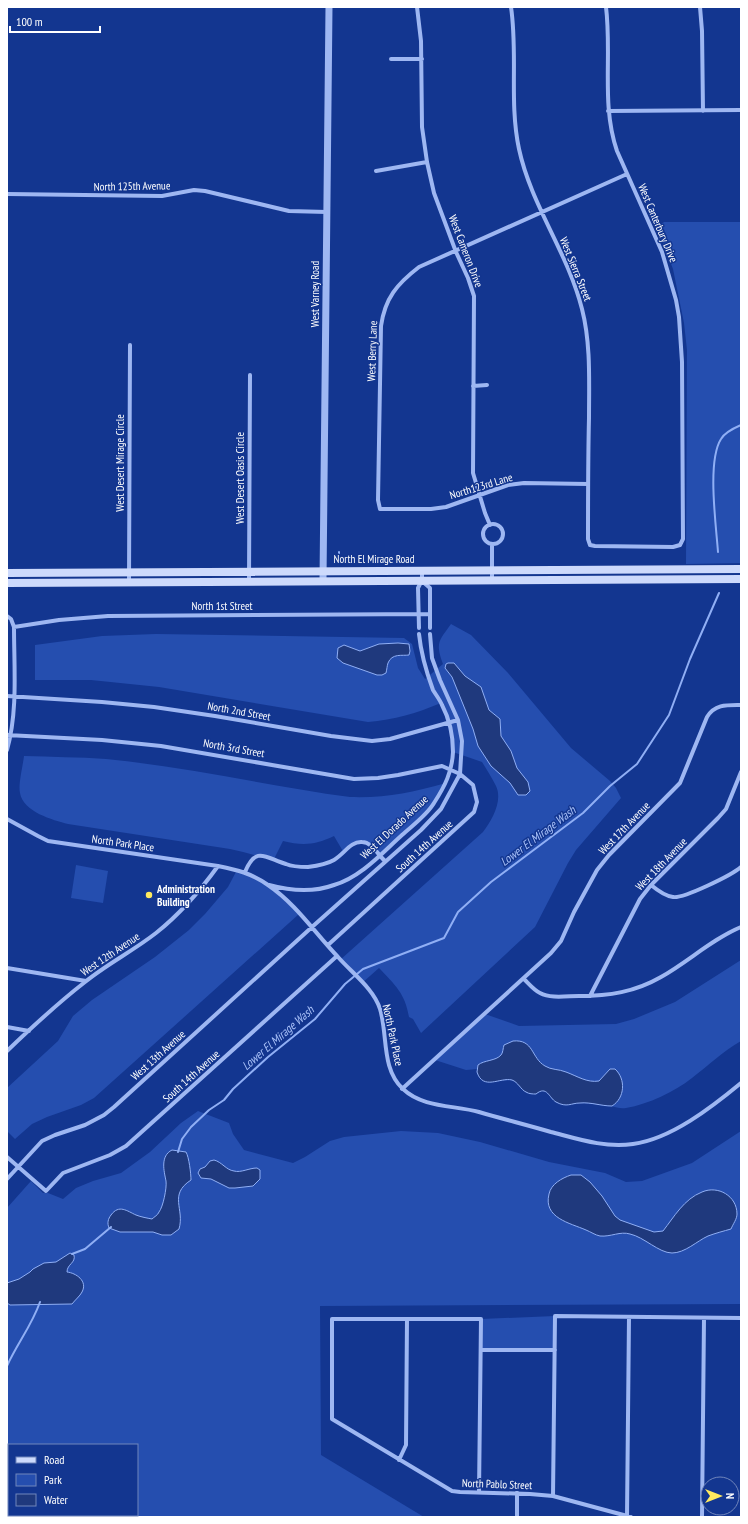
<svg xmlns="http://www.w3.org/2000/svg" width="748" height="1524" viewBox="0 0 748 1524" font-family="'PT Sans Narrow',sans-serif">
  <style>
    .green { fill: #254eaf; fill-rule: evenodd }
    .water { fill: #1f397d; stroke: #90aff5 }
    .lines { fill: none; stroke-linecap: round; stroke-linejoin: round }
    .stream { stroke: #90aff5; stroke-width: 2 }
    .minor { stroke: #9eb7f2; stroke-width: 4 }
    .tertiary { stroke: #9eb7f2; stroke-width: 7 }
    .secondary { stroke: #cddafc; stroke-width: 8 }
    .poi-dot { fill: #ffea5f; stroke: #133690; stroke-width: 1.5 }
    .labels { text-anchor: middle; stroke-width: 3; stroke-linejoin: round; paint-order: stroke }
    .street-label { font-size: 11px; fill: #fff; stroke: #133690 }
    .poi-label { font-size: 11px; font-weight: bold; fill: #fff; stroke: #133690; text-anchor: start }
    .water-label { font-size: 12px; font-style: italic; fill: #aac2f9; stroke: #133690 }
  </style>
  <rect width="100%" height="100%" fill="#133690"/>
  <!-- green -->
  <path class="green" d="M 664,222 L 741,222 L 741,563 L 686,564 L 687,350 L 684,323 L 673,269 L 657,227 Z
    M 451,624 L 471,635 L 508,673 L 571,748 L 610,781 L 616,788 L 621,798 L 576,850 L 568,863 L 535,927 L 421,1033 L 413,1019 L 409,1017 C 405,993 395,985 379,968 L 362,983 L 340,960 L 483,832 C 492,820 503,801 496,786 C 492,778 487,770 482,762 L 453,752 L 452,741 L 441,703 C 417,713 394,720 368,722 L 159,687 L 91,680 L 35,680 L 35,645 L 102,636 L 156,634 L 404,638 L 412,644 L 418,668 L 425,679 L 443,664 C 435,642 439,641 451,624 Z
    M 24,756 C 51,757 79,757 106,759 C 188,767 269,786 350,797 C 387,798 410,793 446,783 L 433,805 L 379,855 L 370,844 L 357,842 L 344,853 L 334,836 C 315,845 303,846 283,841 L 274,859 C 259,857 245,852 230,849 L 68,824 C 53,820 23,812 20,793 C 18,785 23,765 24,756 Z
    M 76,865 L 108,871 L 103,903 L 71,898 Z
    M 237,870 L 266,884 L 299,914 L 94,1098 L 81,1105 L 47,1117 L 32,1124 L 15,1139 L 7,1131 L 7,1088 L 58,1041 L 73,1016 L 92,1000 L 155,957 L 189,930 L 205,914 L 228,887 Z
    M 741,960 L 741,1041 C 723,1051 709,1065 692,1078 C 674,1092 649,1104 626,1108 C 620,1109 616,1107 611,1106 C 601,1105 591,1103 581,1103 C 570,1102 570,1107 557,1102 C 549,1100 547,1084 536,1094 L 527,1093 L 515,1081 L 511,1080 L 488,1082 L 479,1077 L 477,1069 L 466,1070 L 435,1060 L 485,1014 L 519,1026 L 616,1024 L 634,1019 L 675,1002 Z
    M 198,1111 L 229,1123 L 233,1134 L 244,1150 L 293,1163 L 305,1157 L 330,1141 L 344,1137 L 401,1131 L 438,1133 L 480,1142 L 549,1162 L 605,1173 L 626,1182 L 642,1181 L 692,1163 L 741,1131 L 741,1304 L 320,1306 L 321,1455 L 424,1517 L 7,1517 L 7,1208 L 31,1181 L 43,1193 L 48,1193 L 63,1199 L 76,1188 L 93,1181 L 121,1173 L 150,1152 L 181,1123 ZM 9,1445 L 137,1445 L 137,1515 L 9,1515 Z
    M 555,1316 L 555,1350 L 481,1350 L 481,1319 Z"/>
  <!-- water -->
  <path class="water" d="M 398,643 L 409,644 L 410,651 L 409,655 C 402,656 392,653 388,663 C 387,666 387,669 386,673 L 382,675 L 377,675 L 343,663 L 337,658 L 338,648 L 344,645 L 360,651 L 379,644 Z
    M 448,663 L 454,663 L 465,676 L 481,687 L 489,710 L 500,719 L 501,736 L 511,751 L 517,768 L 528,782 L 530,791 L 526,795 L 518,795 L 510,783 L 491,766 L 478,746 L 473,729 L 452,677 L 445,668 L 446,664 Z
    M 513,1041 C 534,1039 531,1058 545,1066 C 551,1070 559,1069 566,1072 C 577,1076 587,1083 599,1081 L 610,1069 L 615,1069 C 626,1079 625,1098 612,1106 C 601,1106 591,1102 580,1103 C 571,1103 567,1108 556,1102 C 549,1098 547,1085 536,1094 C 533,1094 529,1094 526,1092 C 521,1090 518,1082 512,1080 C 500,1077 483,1091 477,1072 L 478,1065 C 484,1060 496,1061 501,1055 C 503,1053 503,1048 504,1045 Z
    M 172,1150 L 186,1152 C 189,1157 191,1174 191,1180 C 168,1195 185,1209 179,1229 L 171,1235 L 162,1235 L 153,1232 L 120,1232 L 109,1228 C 107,1223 108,1219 111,1215 C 119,1204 127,1211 136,1215 C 141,1217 147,1218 152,1219 C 154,1217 158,1215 159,1212 C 163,1207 167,1188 166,1181 C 164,1171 160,1156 172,1150 Z
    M 214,1160 C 222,1162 226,1170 234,1171 C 241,1173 249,1168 257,1168 L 260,1170 L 260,1179 L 253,1186 L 235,1188 L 229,1188 L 211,1179 L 201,1178 L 198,1173 L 200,1169 L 205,1167 L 210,1161 Z
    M 571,1175 L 581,1175 L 590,1182 L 602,1196 L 615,1216 L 620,1220 L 654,1232 L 663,1231 C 674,1217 684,1199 702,1192 C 718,1185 737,1196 737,1214 C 737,1219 733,1224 731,1229 C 724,1231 716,1233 708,1236 C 697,1241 685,1253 672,1253 C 659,1253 644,1237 630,1234 C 620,1231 611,1237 600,1236 C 595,1235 591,1232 586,1230 C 570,1223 543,1218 549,1194 C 551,1184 562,1178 571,1175 Z
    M 70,1253 L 74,1255 C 76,1263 67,1264 67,1272 C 76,1273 88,1281 82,1292 C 80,1296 75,1300 72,1304 L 10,1305 L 7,1303 L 7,1283 L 19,1279 L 30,1272 L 33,1269 L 44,1263 L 56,1262 Z"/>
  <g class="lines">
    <!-- stream -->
    <path class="stream" d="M 339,552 L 339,563
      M 718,552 C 716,524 707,461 721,439 C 725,432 734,428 741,425
      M 178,1152 L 182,1139 L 191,1127 L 209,1110 L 224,1100 L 233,1089 L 268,1057 L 315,1019 L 345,984 L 363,969 L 444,938 L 458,912 L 491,882 L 583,813 L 610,786 L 637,764 L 669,715 L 690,659 L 719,593
      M 72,1254 L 85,1249 L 111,1227
      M 7,1366 C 17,1344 32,1325 40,1302"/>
    <!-- minor -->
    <path class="minor" d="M 417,7 L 421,41 L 422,127 L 427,162 L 434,193 L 456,252 L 468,278 L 474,296 L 473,473 L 485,513 L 490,525
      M 511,7 C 518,54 509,102 519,149 C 531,205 568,253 582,309 C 591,344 589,382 589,418 C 588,458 588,498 588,539 L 590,545 L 595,546 L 673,547 L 680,545 L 683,539 L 682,362 L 679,317 L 676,300 L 662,252 L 617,151 C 601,105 612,55 606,7
      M 700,7 L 702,31 L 703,111
      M 391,59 L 422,59
      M 608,111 L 741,110
      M 376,171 L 427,162
      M 7,194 L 162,196 L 194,190 L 205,191 L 289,211 L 327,212
      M 473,386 L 487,385
      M 588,484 L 524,483 L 508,485 L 446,507 L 431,509 L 380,509 L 378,500 L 381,326 C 385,298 397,284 419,267 L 627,174
      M483 534a10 10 0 1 1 20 0a10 10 0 1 1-20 0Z
      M 492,580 L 492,545
      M 249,581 L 250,375
      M 129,582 L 130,345
      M 423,582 L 430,588 L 430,628
      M 7,616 L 11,619 L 14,627 C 14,668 18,711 7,750
      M 14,627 L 59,620 L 108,616 L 430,614
      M 419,628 L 418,588 L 422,580 L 422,570
      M 7,696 L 102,702 L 154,707 L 215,716 L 331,736 L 372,741 L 390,739 L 458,720
      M 7,735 L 102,740 L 161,746 L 354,779 L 378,778 L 398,775 L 442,766 L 460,774 L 473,785 L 477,802 L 474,812 L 328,945
      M 7,819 L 38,836 L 48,841 L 218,866 C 237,870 251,873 268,885 C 296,904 315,933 338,957 C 352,973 374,989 380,1009 C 388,1035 381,1069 403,1089 C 423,1108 454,1105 479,1112 C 503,1119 527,1125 551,1132 C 578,1139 604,1148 633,1144 C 671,1139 712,1107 741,1083
      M 245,872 C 256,845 266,858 286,864 C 293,867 301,867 308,867 C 316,866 327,864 334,860 C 344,854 351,841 362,842 C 372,842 378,855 385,861
      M 269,885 C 291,891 312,893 334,885 C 361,877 382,853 402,835 C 413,825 427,815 434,803 C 445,786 452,772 453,752 C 453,736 450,720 442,705 C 440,700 436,695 433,690 C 426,671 421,654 419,634
      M 651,885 C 657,890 665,896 673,897 C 683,899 732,875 741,867
      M 7,968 L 86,981
      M 524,979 C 529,984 534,990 540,993 C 551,999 567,996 579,996 C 609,996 635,992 661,977 C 688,962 712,939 741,927
      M 590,996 L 640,899 L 651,885 L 718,818 L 726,809 L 741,772
      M 7,1027 L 29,1031
      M 7,1051 C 32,1027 58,1003 85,982 C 107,964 133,951 156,933 C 180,914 200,891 218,866
      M 402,1089 L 551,953 L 561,941 L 574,912 L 597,870 L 609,855 L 680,783 L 707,717 C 715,704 727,705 741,705
      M 7,1157 L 46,1191 L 63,1173 L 110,1155 L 126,1146 L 337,956
      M 7,1179 L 42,1141 L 55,1135 L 85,1125 L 104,1115 L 114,1107 L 312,927 L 421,830 L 441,809 L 460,774 L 462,741 L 458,720 L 440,680 L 432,658 L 430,634
      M 481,1350 L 555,1350
      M 399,1460 L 406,1445 L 407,1319
      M 479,1493 L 481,1319 L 332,1319 L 332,1419 L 452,1491 L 460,1492 L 530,1494 L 553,1496 L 631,1517
      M 553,1496 L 555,1316 L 741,1318
      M 627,1516 L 629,1317
      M 517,1517 L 517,1493
      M 702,1517 L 704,1318"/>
    <!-- tertiary -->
    <path class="tertiary" d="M 323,580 L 329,7"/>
    <!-- secondary -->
    <path class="secondary" d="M 7,573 L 741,569
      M 7,583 L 741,579"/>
  </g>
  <!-- markers -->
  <circle class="poi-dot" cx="149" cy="895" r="4"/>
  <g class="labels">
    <!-- street labels -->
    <g class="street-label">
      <text transform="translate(132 186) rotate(-1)" y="4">North 125th Avenue</text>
      <text transform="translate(658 223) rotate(67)" y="4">West Canterbury Drive</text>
      <text transform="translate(466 251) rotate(69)" y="4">West Cameron Drive</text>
      <text transform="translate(576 269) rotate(68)" y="4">West Sierra Street</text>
      <text transform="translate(315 294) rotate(-90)" y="4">West Varney Road</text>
      <text transform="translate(372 351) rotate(-88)" y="4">West Berry Lane</text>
      <text transform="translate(120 463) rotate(-90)" y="4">West Desert Mirage Circle</text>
      <text transform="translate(240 478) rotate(-90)" y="4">West Desert Oasis Circle</text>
      <text transform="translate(481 486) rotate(-17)" y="4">North123rd Lane</text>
      <text x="374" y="563">North El Mirage Road</text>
      <text x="222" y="610">North 1st Street</text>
      <text transform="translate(239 711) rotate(10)" y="4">North 2nd Street</text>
      <text transform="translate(234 748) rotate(10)" y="4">North 3rd Street</text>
      <text transform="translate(394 827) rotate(-43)" y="4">West El Dorado Avenue</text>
      <text transform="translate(624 828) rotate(-46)" y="4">West 17th Avenue</text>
      <text transform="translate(123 843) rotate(8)" y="4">North Park Place</text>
      <text transform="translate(424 846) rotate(-42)" y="4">South 14th Avenue</text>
      <text transform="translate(661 864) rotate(-46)" y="4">West 18th Avenue</text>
      <text transform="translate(110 954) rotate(-34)" y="4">West 12th Avenue</text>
      <text transform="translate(393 1035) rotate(78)" y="4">North Park Place</text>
      <text transform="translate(158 1055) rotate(-42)" y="4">West 13th Avenue</text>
      <text transform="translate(191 1076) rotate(-42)" y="4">South 14th Avenue</text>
      <text transform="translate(497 1484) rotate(2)" y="4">North Pablo Street</text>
    </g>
    <!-- poi labels -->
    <g class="poi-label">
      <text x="157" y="893">Administration<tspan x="157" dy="13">Building</tspan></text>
    </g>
    <!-- water labels -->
    <g class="water-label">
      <text transform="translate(538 836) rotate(-37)" y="4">Lower El Mirage Wash</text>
      <text transform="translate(278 1038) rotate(-41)" y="4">Lower El Mirage Wash</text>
    </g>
  </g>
  <!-- border -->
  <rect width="748" height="1524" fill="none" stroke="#ffffff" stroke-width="16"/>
  <!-- legend -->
  <rect x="8" y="1444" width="130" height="72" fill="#133690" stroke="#7186bc"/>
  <rect x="16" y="1457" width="20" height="6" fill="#cddafc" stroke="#7186bc"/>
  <text x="44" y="1464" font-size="12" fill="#ffffff">Road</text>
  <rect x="16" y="1474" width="20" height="12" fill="#254eaf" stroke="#7186bc"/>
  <text x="44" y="1484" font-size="12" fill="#ffffff">Park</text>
  <rect x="16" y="1494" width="20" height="12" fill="#1f397d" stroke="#7186bc"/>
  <text x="44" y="1504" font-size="12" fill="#ffffff">Water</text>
  <!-- north arrow -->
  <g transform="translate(720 1496) rotate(90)"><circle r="19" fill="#133690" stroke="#7186bc"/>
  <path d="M0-3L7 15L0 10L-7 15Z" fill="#ffea5f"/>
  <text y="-6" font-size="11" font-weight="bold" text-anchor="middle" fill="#ffffff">N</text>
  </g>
  <!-- scale -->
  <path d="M10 26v6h90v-6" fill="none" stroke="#ffffff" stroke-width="2"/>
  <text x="16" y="26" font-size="12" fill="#ffffff" stroke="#133690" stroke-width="3" paint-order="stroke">100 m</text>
</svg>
